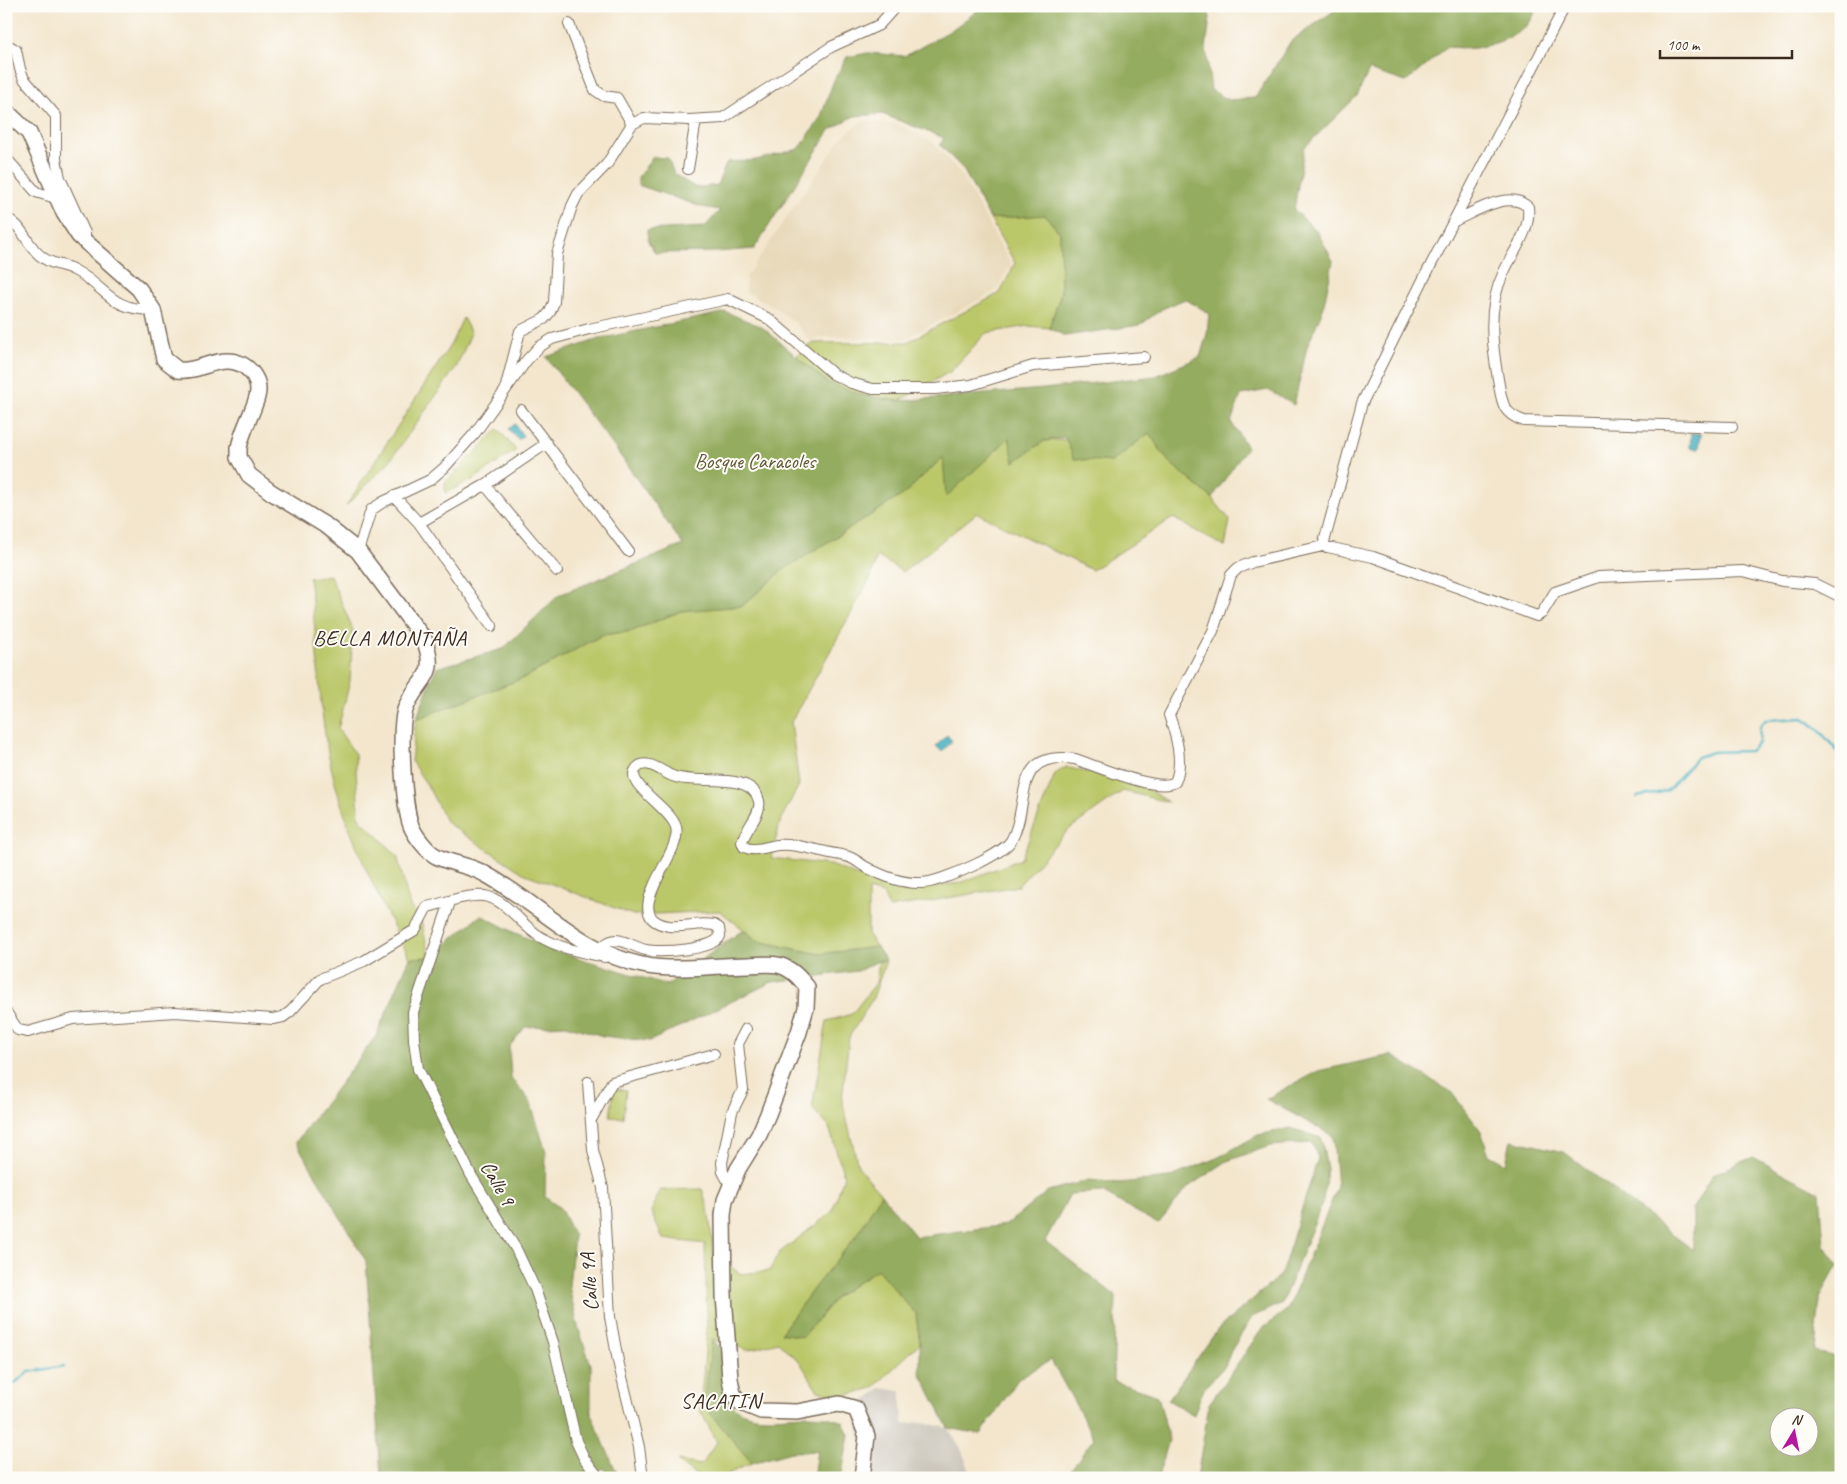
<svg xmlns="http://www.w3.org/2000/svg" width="1847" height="1484" viewBox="0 0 1847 1484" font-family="Caveat,sans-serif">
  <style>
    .built { fill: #e8d9ba }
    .industrial { fill: #c9c3b8 }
    .green { fill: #bbc86a; stroke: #7b7944 }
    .forest { fill: #94ac5e; stroke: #686b3e; fill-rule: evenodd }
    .water { fill: #40adbe; stroke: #3e6c6e }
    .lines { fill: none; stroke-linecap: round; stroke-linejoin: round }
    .stream { stroke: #40adbe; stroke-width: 2.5 }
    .street-casing { stroke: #7b6c5b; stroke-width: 12 }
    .secondary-casing { stroke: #7b6c5b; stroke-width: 18 }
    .street { stroke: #fff; stroke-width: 10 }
    .secondary { stroke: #fff; stroke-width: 15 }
    .labels { text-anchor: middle; stroke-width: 4; stroke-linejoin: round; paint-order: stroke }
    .park-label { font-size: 21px; fill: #615935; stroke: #fdfcf7 }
    .street-label { font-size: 21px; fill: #3b2a1e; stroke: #fdfcf7 }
    .neighbourhood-label { font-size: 22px; letter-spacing: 1px; fill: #3b2a1e; stroke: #fdfcf7 }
  </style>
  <rect width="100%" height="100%" fill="#fdfcf7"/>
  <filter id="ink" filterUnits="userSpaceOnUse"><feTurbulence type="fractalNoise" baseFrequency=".02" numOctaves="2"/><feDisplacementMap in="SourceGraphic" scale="10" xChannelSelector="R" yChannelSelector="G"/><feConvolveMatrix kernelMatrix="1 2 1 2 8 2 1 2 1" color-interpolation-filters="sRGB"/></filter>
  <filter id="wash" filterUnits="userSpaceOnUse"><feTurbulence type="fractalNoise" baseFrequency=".0096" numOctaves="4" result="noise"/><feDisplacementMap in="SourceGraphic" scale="20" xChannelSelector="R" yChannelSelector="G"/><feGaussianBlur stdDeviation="1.12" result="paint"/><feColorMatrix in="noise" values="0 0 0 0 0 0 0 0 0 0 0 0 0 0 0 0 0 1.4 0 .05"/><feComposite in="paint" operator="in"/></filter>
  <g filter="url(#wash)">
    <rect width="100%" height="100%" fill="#f3e6cd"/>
    <!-- built -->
    <path class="built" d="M 863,120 L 899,125 L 933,142 L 961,174 L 1011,265 L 996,291 L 905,339 L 827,337 L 810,340 L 794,322 L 770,304 L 746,292 L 746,277 L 842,137 Z"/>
    <!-- industrial -->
    <path class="industrial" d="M 881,1388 L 901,1391 L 903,1424 L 920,1422 L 948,1428 L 960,1447 L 973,1478 L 868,1478 L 855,1408 Z"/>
    <!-- green -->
    <path class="green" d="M 1045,215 L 1060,233 L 1061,293 L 1049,328 L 1029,326 L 986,333 L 951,371 L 899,401 L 866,396 L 828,383 L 796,356 L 812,343 L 907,342 L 1000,293 L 1015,263 L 990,219 Z
      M 463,318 L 471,333 L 457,366 L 389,462 L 346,506 L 451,344 Z
      M 498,429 L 516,450 L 474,479 L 445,493 L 445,482 Z
      M 1149,433 L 1169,462 L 1212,498 L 1230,520 L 1225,547 L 1173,518 L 1092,570 L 977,513 L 903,572 L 877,556 L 871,577 L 791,722 L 799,785 L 781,819 L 771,858 L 830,865 L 896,891 L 960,883 L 1021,859 L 1055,774 L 1066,767 L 1144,787 L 1168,802 L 1123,791 L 1068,830 L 1018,886 L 889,908 L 883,894 L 868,890 L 868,935 L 877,947 L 819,954 L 758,941 L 720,911 L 633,915 L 523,873 L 447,823 L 427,785 L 411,761 L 416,719 L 526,677 L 602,635 L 632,631 L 681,611 L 742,606 L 783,570 L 904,494 L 944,456 L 946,496 L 1009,437 L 1014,462 L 1044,441 Z
      M 330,575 L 353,630 L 350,681 L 338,729 L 355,754 L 359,818 L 397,855 L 410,906 L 421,921 L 430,957 L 410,958 C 380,902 350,841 334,779 C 317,714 319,644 309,578 Z
      M 879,961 L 886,961 L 873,998 L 849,1037 L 842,1100 L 858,1166 L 881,1194 L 858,1234 L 817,1284 L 781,1333 L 803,1337 L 836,1297 L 877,1269 L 916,1314 L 920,1343 L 873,1388 L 844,1396 L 818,1391 L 800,1362 L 778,1342 L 748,1350 L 712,1339 L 704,1406 L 752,1463 C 737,1468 716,1484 700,1477 C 692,1474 684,1466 677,1461 L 701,1465 L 717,1442 L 700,1410 L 707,1329 L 705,1244 L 663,1239 L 651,1212 L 660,1190 L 702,1189 L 708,1208 L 714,1255 L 741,1274 L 769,1271 L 779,1253 L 832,1212 L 844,1176 L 829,1127 L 812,1108 L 827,1021 L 852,1014 L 876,983 Z
      M 614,1089 L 626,1090 L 623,1118 L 610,1116 Z"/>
    <!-- forest -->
    <path class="forest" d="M 984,6 L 1205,6 L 1210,17 L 1206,49 L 1211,90 L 1229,100 L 1255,98 L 1291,41 L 1341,6 L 1536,6 C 1534,32 1498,44 1475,48 C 1467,49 1456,47 1447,47 L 1406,82 L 1369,70 L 1357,96 L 1304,148 L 1294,210 L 1317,231 L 1333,261 L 1323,309 L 1307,347 L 1294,405 L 1268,390 L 1241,395 L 1231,422 L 1247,447 L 1212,498 L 1169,462 L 1149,433 L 1112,462 L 1074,459 L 1065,437 L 1044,441 L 1014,462 L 1009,438 L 946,497 L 943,457 L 904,494 L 783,570 L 742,606 L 681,611 L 632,631 L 602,635 L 526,677 L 416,719 L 436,668 L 503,649 L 559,595 L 683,545 L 615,448 L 546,357 L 599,339 L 726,312 L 762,327 L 828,383 L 866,396 L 899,401 L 1044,389 L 1156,376 L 1200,357 L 1207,334 L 1209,313 L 1185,299 L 1162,309 L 1140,325 L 1065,336 L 1049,328 L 1061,293 L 1060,233 L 1045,215 L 990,219 L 963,169 L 940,145 L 944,138 L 882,114 L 854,116 L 830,130 L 754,249 L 716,252 L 655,253 L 648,241 L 647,230 L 705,227 L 720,210 L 702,207 L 638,185 L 638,177 L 653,157 L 668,158 L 674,174 L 696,188 L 717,185 L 727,162 L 756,160 L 799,149 L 820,119 L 834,80 L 847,57 L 868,53 L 905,56 L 950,31 Z
      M 481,915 L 513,932 L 562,953 L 667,985 L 743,930 L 758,941 L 819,954 L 877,947 L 886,961 L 878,961 L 858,971 L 772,982 L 650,1041 L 603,1036 L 566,1025 L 525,1027 L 509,1047 L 511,1078 L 530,1101 L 546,1152 L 545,1197 L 560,1208 L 574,1236 L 569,1286 L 578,1327 L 591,1365 L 591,1414 L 619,1478 L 610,1478 L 604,1468 L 581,1478 L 381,1478 L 366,1261 L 296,1142 L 376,1036 L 410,958 L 430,957 Z
      M 1391,1055 L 1451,1092 L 1481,1131 L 1489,1155 L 1506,1164 L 1511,1140 L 1564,1152 L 1693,1250 L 1693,1208 L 1712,1175 L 1753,1157 L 1820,1193 L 1824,1245 L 1838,1265 L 1820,1297 L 1815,1351 L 1841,1359 L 1841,1478 L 1197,1478 L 1209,1404 L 1262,1329 L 1288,1309 L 1337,1188 L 1333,1136 L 1266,1099 L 1318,1071 ZM 1810,1416 L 1810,1446 L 1780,1446 L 1780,1416 Z
      M 1291,1128 L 1321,1138 L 1327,1169 L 1323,1201 L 1282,1303 L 1252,1317 L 1231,1351 L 1225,1366 L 1203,1389 L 1194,1415 L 1168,1400 L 1218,1329 L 1281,1275 L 1318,1158 L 1312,1143 L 1270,1146 L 1227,1161 L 1188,1187 L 1158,1224 L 1102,1192 L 1070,1194 L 1045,1241 L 1116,1296 L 1113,1381 L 1158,1396 L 1169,1440 L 1159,1473 L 1160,1478 L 1065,1478 L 1094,1438 L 1051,1360 L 1019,1378 L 981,1434 L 948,1428 L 920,1372 L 920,1343 L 916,1314 L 877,1269 L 836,1297 L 803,1337 L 781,1333 L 817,1284 L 858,1234 L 881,1194 L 916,1237 L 1006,1225 L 1048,1191 L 1089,1180 L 1119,1183 L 1169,1178 L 1219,1157 L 1258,1135 Z
      M 712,1339 C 714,1341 718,1345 720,1348 C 727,1364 718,1389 731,1404 C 748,1424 783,1415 805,1415 C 818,1415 830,1417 843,1422 L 849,1435 L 841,1478 L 813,1478 L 817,1451 L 791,1452 L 752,1463 L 704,1406 Z"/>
    <!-- water -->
    <path class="water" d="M 515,424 L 523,436 L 518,440 L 509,429 Z
      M 1691,433 L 1701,434 L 1699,449 L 1690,448 Z
      M 947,735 L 952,741 L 942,752 L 936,746 Z"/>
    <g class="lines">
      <!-- stream -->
      <path class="stream" d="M 1637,797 L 1667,791 L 1697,757 L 1712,752 L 1749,751 L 1759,743 L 1760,726 L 1766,720 L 1803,718 L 1818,729 L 1841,755
        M 6,1390 L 29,1372 L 64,1366"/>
    </g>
  </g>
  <g filter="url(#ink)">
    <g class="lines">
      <defs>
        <path id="street" d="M 569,24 L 595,90 L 604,96 L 617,98 L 632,124
          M 6,44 L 16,50 L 20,69 L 24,79 L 56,116 L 56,159 L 60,178 L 85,233 L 84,239
          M 6,158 L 36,192 L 59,199
          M 688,169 L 696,120
          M 6,218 C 24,226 27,247 42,257 C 51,265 63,264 74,270 C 107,287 109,310 153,310
          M 1454,221 C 1475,212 1509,189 1528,207 C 1531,232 1512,252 1503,274 C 1487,308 1492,344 1498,379 C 1502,401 1501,413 1524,421 L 1732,427
          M 506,386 L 520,331 L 544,319 L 550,312 L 554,302 L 557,254 L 572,206 L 578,194 L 607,164 L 632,124 L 644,118 L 689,120 L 723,118 L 831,47 L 879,25 L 896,6
          M 521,410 L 628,551
          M 485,485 L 557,571
          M 394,496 L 419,523 L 492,626
          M 419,523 L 485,485 L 547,443
          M 1323,546 L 1362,403 L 1422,282 L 1565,6
          M 358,551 L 371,510 L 383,502 L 430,480 L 444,468 L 475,433 L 526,361 L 539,347 L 552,339 L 589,329 L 728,299 L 769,319 L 833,374 L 851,383 L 873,389 L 935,389 L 971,385 L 1033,366 L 1144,357
          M 450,902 L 413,1012 L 414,1040 L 418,1069 L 471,1175 L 516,1249 L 535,1289 L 553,1342 L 576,1441 L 584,1458 L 599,1478
          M 599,949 C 604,945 610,940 616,940 C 627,941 636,948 646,950 C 660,953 715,950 720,936 L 719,928 L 714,925 C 699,922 684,928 669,926 C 615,917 684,853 676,827 C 670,807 624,784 636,769 C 645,757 661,771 670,775 C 694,787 752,769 759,801 C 762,814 745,829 742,842 L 744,847 C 755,852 765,847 777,845 C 798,843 820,852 841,855 C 852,857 855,860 864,866 C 882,876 901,884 922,883 C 941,882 1004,855 1012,839 C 1031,804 1010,750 1075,759 C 1096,766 1158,793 1175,782 C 1184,762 1176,735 1169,715 L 1213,631 L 1231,575 L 1238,568 L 1253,562 L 1323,546 L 1373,557 L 1537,616 L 1542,613 L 1555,592 L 1599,577 L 1743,571 L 1782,581 L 1815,584 L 1841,597
          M 6,1012 L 18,1030 L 28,1032 L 73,1019 L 175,1012 L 273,1019 L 283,1017 L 290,1012 L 320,979 L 364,961 L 415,930 L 427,907 C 445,903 466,894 484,896 C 506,899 521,925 539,936 C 560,949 582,952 605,957
          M 588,1082 L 593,1150 L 603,1188 L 610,1317 L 618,1361 L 639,1447 L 643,1478
          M 592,1118 L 612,1082 L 714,1054
          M 730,1185 L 723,1172 L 722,1163 L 732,1112 L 743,1090 L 738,1044 L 746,1029"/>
        <path id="secondary" d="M 6,111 L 29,133 L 64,213 L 79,236 L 139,289 L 153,310 L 164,359 L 178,370 C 196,372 210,361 227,361 C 246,361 262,378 257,397 C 252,415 242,430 239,448 L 239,457 L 249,475 L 271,492 L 328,527 L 358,551 L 424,639 C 440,680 416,678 405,710 C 399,730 403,813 413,830 C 417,838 428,852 436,856 C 451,864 470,865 485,874 C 537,902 582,953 642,965 C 676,972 713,965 748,965 C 757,965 768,963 778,965 C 791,968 799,977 807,987 L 806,1008 L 799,1032 L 768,1114 L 759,1135 L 738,1169 L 725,1200 L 723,1215 L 724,1295 L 730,1379 L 733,1394 L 741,1403 L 761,1411 L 797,1412 L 839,1404 L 856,1409 L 867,1436 L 862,1478"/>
      </defs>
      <!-- street casing -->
      <use href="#street" class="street-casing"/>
      <!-- secondary casing -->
      <use href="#secondary" class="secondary-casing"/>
      <!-- street -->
      <use href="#street" class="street"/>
      <!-- secondary -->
      <use href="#secondary" class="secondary"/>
    </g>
  </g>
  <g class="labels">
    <!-- park labels -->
    <g class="park-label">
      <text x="755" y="468">Bosque Caracoles</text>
    </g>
    <!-- street labels -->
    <g class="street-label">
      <text transform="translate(498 1183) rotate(60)" y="7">Calle 9</text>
      <text transform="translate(589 1282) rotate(-94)" y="7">Calle 9A</text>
    </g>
    <!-- neighbourhood labels -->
    <g class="neighbourhood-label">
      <text x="390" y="645">BELLA MONTAÑA</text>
      <text x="721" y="1408">SACATIN</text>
    </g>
  </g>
  <!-- margin -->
  <rect width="1847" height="1484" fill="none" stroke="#fdfcf7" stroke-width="25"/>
  <!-- north arrow -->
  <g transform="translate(1794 1432) rotate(10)"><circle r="24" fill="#fdfcf7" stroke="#afa8a0"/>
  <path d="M0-4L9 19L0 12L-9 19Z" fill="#b5179e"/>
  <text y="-8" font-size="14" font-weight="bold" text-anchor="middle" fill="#3b2a1e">N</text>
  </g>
  <!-- scale -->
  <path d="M1660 50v8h132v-8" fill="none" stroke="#3b2a1e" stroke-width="2.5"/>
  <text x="1667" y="50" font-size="15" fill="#3b2a1e" stroke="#fdfcf7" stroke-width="4" paint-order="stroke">100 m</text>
</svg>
